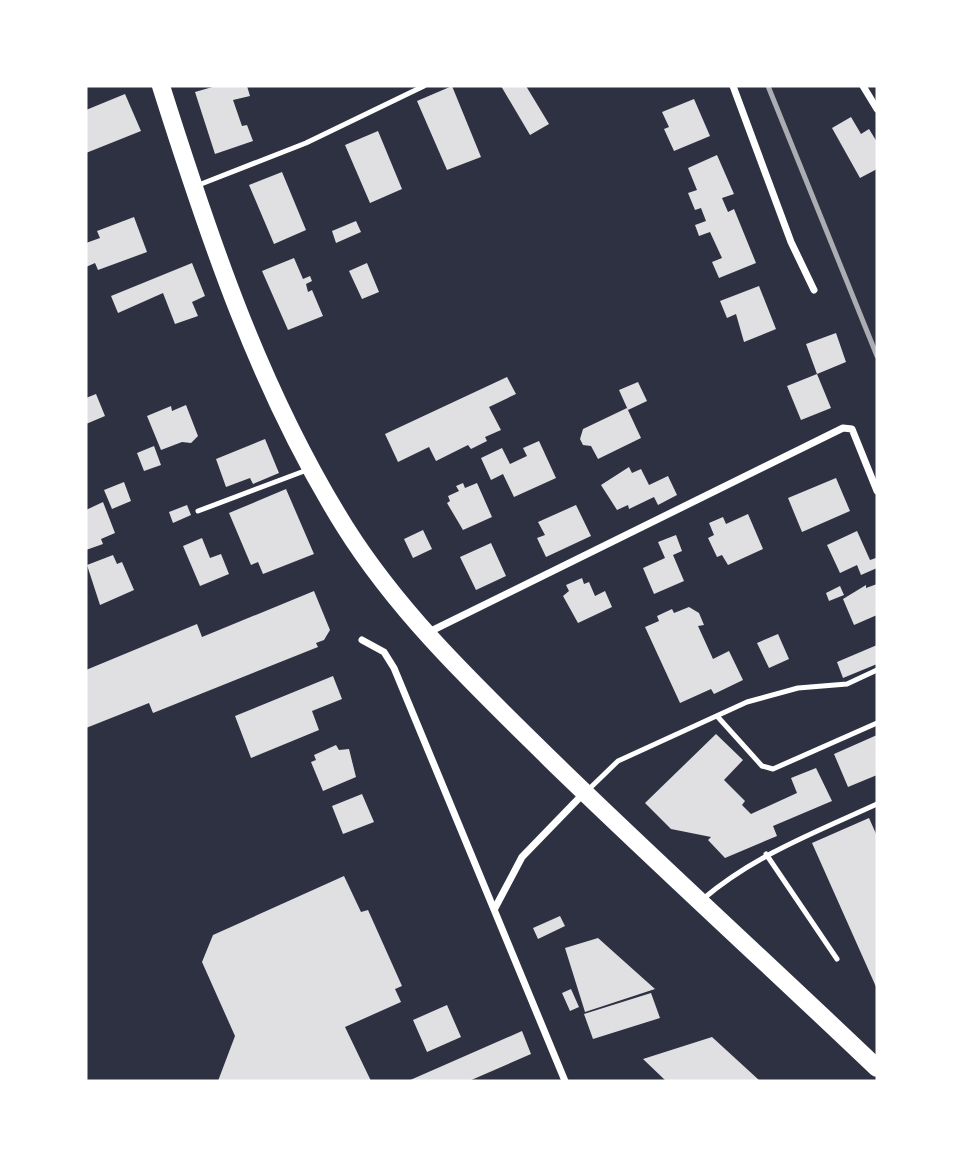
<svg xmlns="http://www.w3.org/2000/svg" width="963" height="1167" viewBox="0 0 963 1167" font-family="'Source Sans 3',sans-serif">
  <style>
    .building { fill: #e0e0e3 }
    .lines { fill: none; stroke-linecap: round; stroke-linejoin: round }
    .service { stroke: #fff; stroke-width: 5 }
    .minor { stroke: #fff; stroke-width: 7 }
    .primary { stroke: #fff; stroke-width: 18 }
    .rail { stroke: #abadb3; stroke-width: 5 }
  </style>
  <rect width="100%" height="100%" fill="#2d3142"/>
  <!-- building -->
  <path class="building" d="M 216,86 L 247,86 L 250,96 L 233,100 L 242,126 L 247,125 L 253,141 L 215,154 L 195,92 Z
    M 452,86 L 481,157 L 447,170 L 417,101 Z
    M 501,86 L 526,86 L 549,124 L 530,135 Z
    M 125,94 L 141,131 L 86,153 L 86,110 Z
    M 694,99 L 710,136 L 674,151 L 664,129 L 669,127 L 662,112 Z
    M 851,117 L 861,134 L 869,129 L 877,142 L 877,169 L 860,178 L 832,128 Z
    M 378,131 L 402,189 L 370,203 L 345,145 Z
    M 717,155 L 734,194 L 722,198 L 728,212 L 734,209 L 756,263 L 719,278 L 712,262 L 722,258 L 710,232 L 699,236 L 695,225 L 706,221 L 701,208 L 695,210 L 688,193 L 697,190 L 688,168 Z
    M 282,172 L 306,230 L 274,244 L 249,185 Z
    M 134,217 L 147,252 L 98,270 L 95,263 L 86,267 L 86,243 L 100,238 L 97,231 Z
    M 356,221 L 361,232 L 336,243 L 332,231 Z
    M 294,258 L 303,279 L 310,276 L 312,281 L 306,284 L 308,292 L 312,290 L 323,316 L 288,330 L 262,271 Z
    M 192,263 L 205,296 L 192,302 L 198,316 L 175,324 L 163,293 L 118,313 L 111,296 Z
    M 367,263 L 379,292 L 362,299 L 349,271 Z
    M 759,286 L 776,329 L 744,342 L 736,314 L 727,318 L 720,301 Z
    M 836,333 L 846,362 L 817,374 L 806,344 Z
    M 817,374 L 831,408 L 801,420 L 787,386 Z
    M 507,377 L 516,394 L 489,407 L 501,430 L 485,437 L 487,441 L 471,449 L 468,445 L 436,461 L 429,447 L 398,462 L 385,434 Z
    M 638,382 L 647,401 L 628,410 L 619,390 Z
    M 96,394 L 105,416 L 86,424 L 86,398 Z
    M 186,405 L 198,436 L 191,443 L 182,442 L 161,450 L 147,416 L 171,406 L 172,411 Z
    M 627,408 L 641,438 L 598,459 L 591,446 L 583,445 L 580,439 L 583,429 Z
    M 265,439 L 279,473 L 253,484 L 250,478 L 226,487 L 216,459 Z
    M 539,441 L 556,478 L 514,497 L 503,474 L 491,480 L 481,458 L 502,448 L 510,464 L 527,456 L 523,448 Z
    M 154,446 L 161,465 L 144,471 L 137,453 Z
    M 629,467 L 632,473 L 641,469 L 649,485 L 668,476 L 677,495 L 658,505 L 654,497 L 629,509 L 628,505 L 617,510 L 601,485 Z
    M 836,478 L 850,511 L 802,532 L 788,498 Z
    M 124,482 L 131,501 L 112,509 L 104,490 Z
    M 463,483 L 465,488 L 477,483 L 492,517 L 463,530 L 447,503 L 450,501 L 448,496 L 459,491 L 456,486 Z
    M 286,489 L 314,554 L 263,574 L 258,562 L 251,565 L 229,513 Z
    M 103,502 L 115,533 L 101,539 L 103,544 L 86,550 L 86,510 Z
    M 187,505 L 191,515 L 173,523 L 169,512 Z
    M 576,505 L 591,536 L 546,557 L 537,538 L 545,535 L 538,522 Z
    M 748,514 L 763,549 L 728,565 L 722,555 L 717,557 L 708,538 L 714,535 L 709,523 L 723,517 L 726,524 Z
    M 423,530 L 432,549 L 413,558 L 404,539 Z
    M 857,531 L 870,560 L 876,558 L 877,568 L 861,575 L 857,565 L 840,573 L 827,545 Z
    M 676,535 L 682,551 L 673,555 L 684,581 L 654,594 L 643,568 L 665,558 L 658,542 Z
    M 202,538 L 210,558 L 221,554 L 229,574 L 200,586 L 183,546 Z
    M 491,543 L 506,576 L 476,590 L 460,557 Z
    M 113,555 L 117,564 L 122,562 L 134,590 L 100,605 L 87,565 Z
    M 582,578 L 584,584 L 589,582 L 595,596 L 605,591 L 612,607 L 578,623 L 563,596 L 569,591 L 566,585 Z
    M 877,584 L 877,615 L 854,625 L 843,599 L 866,585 L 866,588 Z
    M 840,586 L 844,595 L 829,601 L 826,593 Z
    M 314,591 L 330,630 L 324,640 L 316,643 L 318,647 L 153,713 L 149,703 L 86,728 L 86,670 L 197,624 L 202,637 Z
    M 689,607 L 699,613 L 704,625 L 698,626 L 713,659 L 729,651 L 743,680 L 714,694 L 711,689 L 680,703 L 645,627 L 659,621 L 657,616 L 672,609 L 674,613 Z
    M 778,634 L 789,659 L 769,668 L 757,643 Z
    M 877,645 L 877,664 L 843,678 L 837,662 Z
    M 333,676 L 342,699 L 312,711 L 319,730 L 251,758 L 235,716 Z
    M 716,734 L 743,760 L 724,780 L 745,801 L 742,805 L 751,814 L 797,793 L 791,778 L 816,768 L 832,801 L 773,826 L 777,836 L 725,858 L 708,840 L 711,837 L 671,829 L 645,803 Z
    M 877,735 L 877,775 L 848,787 L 834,754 Z
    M 336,745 L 339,750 L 349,749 L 356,777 L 323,791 L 311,762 L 316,760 L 314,755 Z
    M 362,794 L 374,822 L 343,834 L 332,806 Z
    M 869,818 L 877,836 L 877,989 L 812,843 Z
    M 344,876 L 361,912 L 368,910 L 402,986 L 395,989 L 401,1002 L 345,1027 L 371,1081 L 218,1081 L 235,1036 L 202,962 L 213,935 Z
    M 560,916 L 565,926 L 538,939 L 533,928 Z
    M 598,938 L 655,989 L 585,1012 L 565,948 Z
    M 571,989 L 579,1007 L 570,1011 L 562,993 Z
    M 651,993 L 660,1018 L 593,1039 L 584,1014 Z
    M 447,1005 L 461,1037 L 427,1052 L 413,1020 Z
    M 522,1031 L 531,1054 L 469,1081 L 408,1081 Z
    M 712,1037 L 760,1081 L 666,1081 L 643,1059 Z"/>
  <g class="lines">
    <!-- service -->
    <path class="service" d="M 196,186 L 306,143 L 424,86
      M 198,511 L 307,470
      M 717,716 L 762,766 L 773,769 L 877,723
      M 587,791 L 618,761 L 747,702 L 798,688 L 847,684 L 877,670
      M 766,854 L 837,959
      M 703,899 C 755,855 816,832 877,804"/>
    <!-- minor -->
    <path class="minor" d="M 733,86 L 791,242 L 814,290
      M 863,86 L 877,109
      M 429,632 L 843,428 L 852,429 L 877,491
      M 362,640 L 384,652 L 394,668 L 565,1081
      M 495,908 L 522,857 L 584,793"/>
    <!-- primary -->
    <path class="primary" d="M 161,86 C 209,238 260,391 345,527 C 401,616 477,687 551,760 C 658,864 769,965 877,1068"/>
    <!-- rail -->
    <path class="rail" d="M 768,86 L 877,356"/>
  </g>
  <!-- border -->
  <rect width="963" height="1167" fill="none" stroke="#ffffff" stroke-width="175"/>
</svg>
